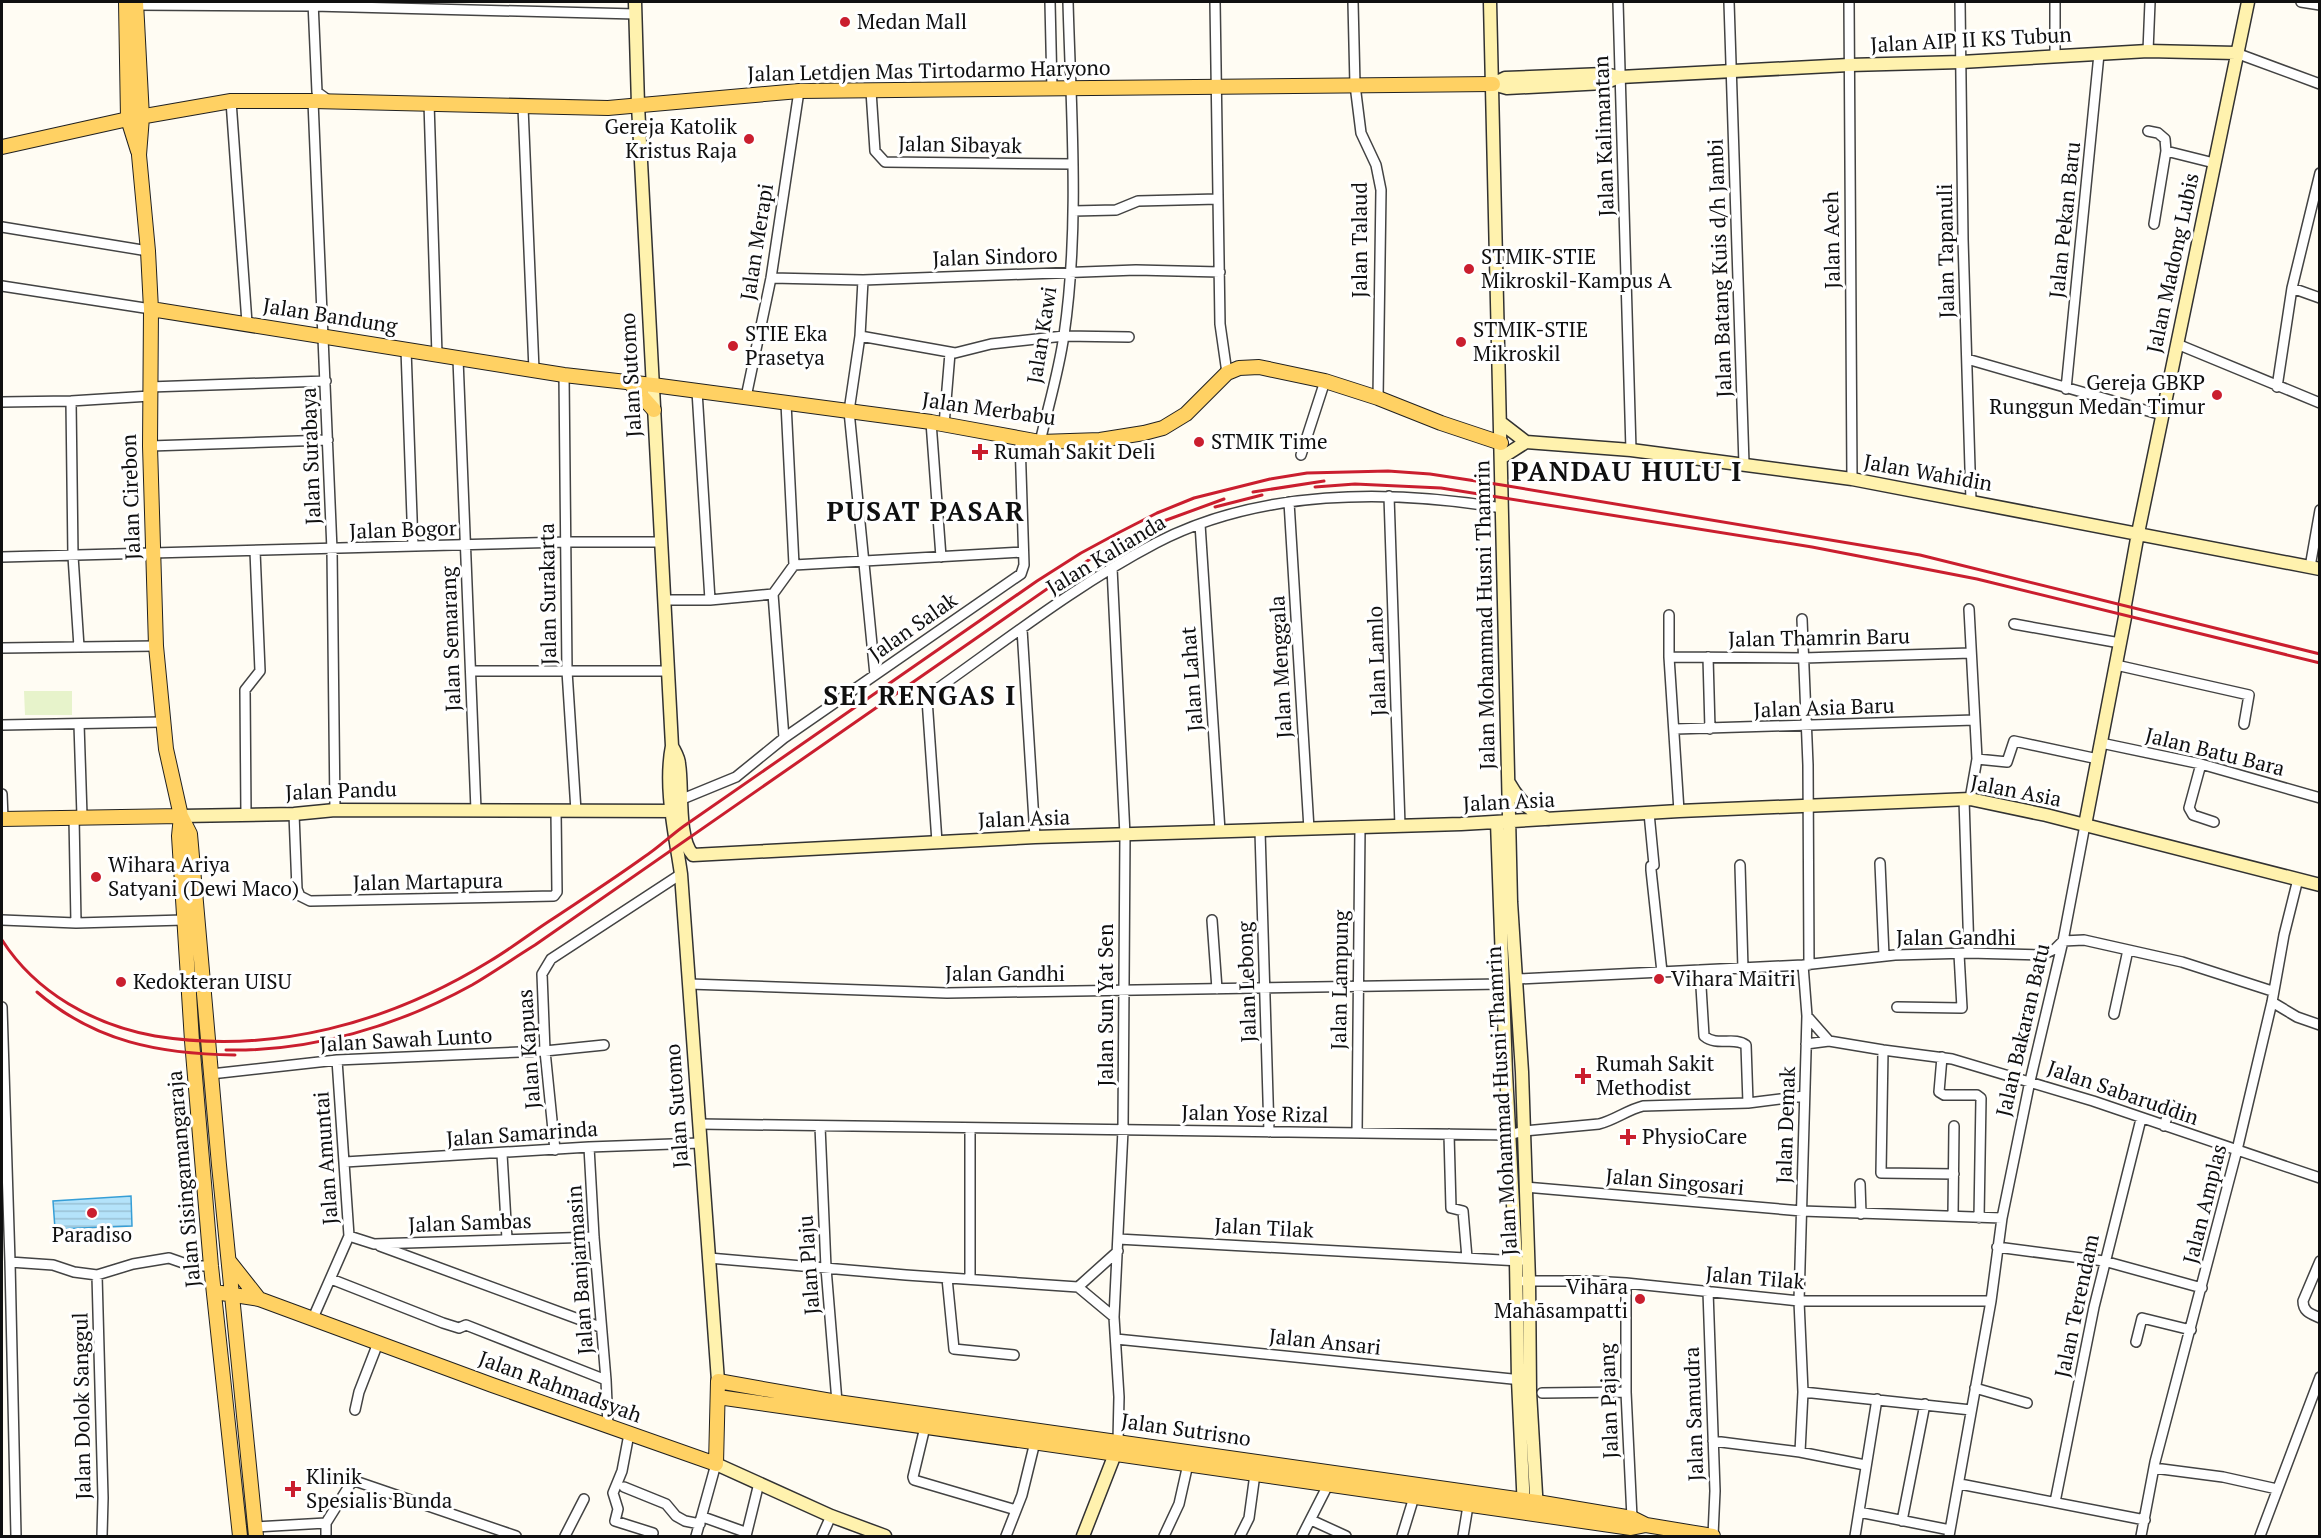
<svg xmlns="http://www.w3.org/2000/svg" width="2321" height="1538" viewBox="0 0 2321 1538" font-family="'PT Serif',serif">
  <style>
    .pitch { fill: #e7f3cb }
    .water { fill: url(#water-rules); stroke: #369ed6; stroke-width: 1.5 }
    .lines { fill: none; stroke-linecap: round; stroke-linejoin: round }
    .street-casing { stroke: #434343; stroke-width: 12 }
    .secondary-casing { stroke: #323232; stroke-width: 15 }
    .primary-casing { stroke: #212121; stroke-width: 16 }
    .street { stroke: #fff; stroke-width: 9 }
    .secondary { stroke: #fff2ae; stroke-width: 12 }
    .primary { stroke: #ffd163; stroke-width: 14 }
    .rail { stroke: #ca1e2e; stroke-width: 3 }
    .poi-dot { fill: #ca1e2e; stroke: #fff; stroke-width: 2 }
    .labels { text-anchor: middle; stroke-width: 6; stroke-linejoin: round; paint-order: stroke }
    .poi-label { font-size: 21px; fill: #101010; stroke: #fff; text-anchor: start }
    .street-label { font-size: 21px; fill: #101010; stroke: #fff }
    .district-label { font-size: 27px; font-weight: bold; letter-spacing: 1.5px; fill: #101010; stroke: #fff }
  </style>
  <defs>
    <pattern id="water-rules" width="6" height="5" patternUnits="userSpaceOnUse" patternTransform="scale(1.5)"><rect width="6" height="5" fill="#b4e3fa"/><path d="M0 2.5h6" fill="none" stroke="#9ac2d5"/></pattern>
  </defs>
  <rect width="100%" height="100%" fill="#fffcf3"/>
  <!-- pitch -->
  <path class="pitch" d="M 24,691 L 72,691 L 72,715 L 25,715 Z"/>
  <!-- water -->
  <path class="water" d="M 131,1196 L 132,1226 L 55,1229 L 53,1201 Z"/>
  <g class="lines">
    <defs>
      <path id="street" d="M 313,2 L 317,92 L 328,100
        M 1050,2 L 1052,89
        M 1215,2 L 1220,324 L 1227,373
        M 1353,2 L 1355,85 L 1361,133 L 1376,165 L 1381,190 L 1378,398
        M 1618,2 L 1631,450
        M 1729,2 L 1744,464
        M 1849,2 L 1852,479
        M 1960,2 L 1963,239 L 1971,501
        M 2301,2 L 2320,5
        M 136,5 L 313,6 L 636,14
        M 2148,51 L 2150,2
        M 2236,53 L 2320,84
        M 2055,56 L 2055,2
        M 871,91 L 875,151 L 885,162 L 1073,164
        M 231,101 L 247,323
        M 313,101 L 332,550 L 335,810
        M 429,103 L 437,355
        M 523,107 L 534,370
        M 2148,131 L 2158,133 L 2165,139 L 2166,151
        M 1073,211 L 1116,210 L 1138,201 L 1218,199
        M 2154,224 L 2166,151 L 2214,163
        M 2,227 L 148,251
        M 771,278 L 863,280 L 1136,270 L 1220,272
        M 863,280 L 860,336 L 849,411 L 875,675
        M 2,286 L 151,309
        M 2292,288 L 2320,298
        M 860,336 L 955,353 L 991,344 L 1064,336 L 1129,337
        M 2177,344 L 2320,403
        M 406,349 L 413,546
        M 458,359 L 476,810
        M 1967,359 L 2162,415
        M 564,375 L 567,671 L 576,811
        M 149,387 L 326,381
        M 2277,387 L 2292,288 L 2320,173
        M 2066,389 L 2099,54
        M 697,391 L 710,600
        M 746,397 L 771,278 L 799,91
        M 71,401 L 73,556 L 79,647
        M 2,402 L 71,401 L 150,396
        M 786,403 L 794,565
        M 931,422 L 941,557
        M 944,425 L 950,353
        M 1040,442 C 1048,407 1059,371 1064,335 C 1080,225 1071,112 1068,2
        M 150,446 L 328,440
        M 1301,455 L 1325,381
        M 1389,496 L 1400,826
        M 1289,502 L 1309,829
        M 1200,524 L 1220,831
        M 2,557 L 565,542 L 661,542
        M 794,565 L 1023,552
        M 2310,567 L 2320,510
        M 1112,568 L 1125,835 L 1123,1130 L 1114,1317 L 1119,1397 L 1118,1441
        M 773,594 L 784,738
        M 665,600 L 710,600 L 773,594 L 794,565
        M 1969,609 L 1977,759 L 1970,799
        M 1669,615 L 1669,657 L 1679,811
        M 1802,619 L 1808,765 L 1809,965
        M 2014,624 L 2120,643
        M 1022,629 L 1035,837
        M 2,648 L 156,646
        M 1669,657 L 1803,658 L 1971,653
        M 1708,657 L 1710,729
        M 2116,665 L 2249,695 L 2244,724
        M 471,671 L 668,671
        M 79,724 L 82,816
        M 2,725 L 162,722
        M 1675,729 L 1975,720
        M 2101,743 L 2201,764 L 2320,798
        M 1977,759 L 2007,762 L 2014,741 L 2098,759
        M 2201,764 L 2189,808 L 2193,815 L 2214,822
        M 2,794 L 3,819
        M 1964,799 L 1969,953
        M 680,800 L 736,777 L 784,738 L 1021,574 L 1024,565 L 1020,440
        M 1649,813 L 1654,865 L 1651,866 L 1651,870 L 1662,972
        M 294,814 L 297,889 L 300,896 L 310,901 L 554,896 L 557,892 L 556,812
        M 246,815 L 245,690 L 260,671 L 255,551
        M 74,817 L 76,923
        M 1260,831 L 1269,1132
        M 937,842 L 927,699 L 930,694 C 1004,642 1076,585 1156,543 C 1260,489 1389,489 1502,508
        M 1880,863 L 1884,956
        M 1740,865 L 1743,969
        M 2,920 L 76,923 L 184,920
        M 1212,920 L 1217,989
        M 1700,970 L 1704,1036 C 1717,1047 1734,1036 1746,1045 L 1748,1103
        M 1517,979 L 1803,965 L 1895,955 L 1969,953 L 2042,955 L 2055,949 L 2063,941 L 2084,940 L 2182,962 L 2272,991
        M 689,984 L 947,993 L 1502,984
        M 2272,1002 L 2297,1017 L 2320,1025
        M 2,1007 L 10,1262 L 16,1536
        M 1897,1007 L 1962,1008 L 1959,954
        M 2114,1014 L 2128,950
        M 1807,1016 L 1829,1041
        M 1806,1044 L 1829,1041 L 1883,1050 L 1952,1059 L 2093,1101 L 2320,1178
        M 1883,1050 L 1881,1173 L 1954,1174
        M 1942,1057 L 1939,1092 L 1944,1095 L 1977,1095 L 1981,1098 L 1979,1218
        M 211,1074 L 337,1060 L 545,1051 L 604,1045
        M 699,1124 L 1509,1135 L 1524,1131 L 1599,1124 C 1615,1120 1627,1110 1643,1106 L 1748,1103 L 1804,1096
        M 820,1126 L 826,1268 L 837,1402
        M 2164,1126 L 2171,1105
        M 1357,1133 L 1360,827
        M 1449,1134 L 1451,1208 L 1463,1211 L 1467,1258
        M 589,1147 L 594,1237 L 606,1380 L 608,1427
        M 555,1150 L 545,1051 L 542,974 L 551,959 L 681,874
        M 502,1154 L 507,1239
        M 345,1162 L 589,1147 L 700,1143
        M 1860,1184 L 1861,1214
        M 1525,1187 L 1802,1211 L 2002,1218
        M 1953,1216 L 1954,1126
        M 349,1236 L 374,1244 L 594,1237
        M 1118,1239 L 1520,1261
        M 380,1246 L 600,1327
        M 1997,1247 L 2104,1261 L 2202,1288
        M 709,1258 L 906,1275 L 1078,1287 L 1114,1317
        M 2320,1261 L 2303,1301 C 2303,1312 2311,1314 2320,1318
        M 10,1262 L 53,1265 L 74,1272 L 97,1275 L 133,1264 L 169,1258 L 192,1266 L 211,1266
        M 97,1275 L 103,1498 L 102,1536
        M 947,1278 L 954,1349 L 1014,1355
        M 331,1279 L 443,1323 L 459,1328 L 466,1325 L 606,1380
        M 970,1279 L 970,1128
        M 1524,1281 L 1591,1281 L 1626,1283 L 1799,1301 L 1991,1301
        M 1626,1283 L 1626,1392 L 1632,1518
        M 1078,1287 L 1118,1251
        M 1708,1291 L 1715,1491 L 1713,1536
        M 313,1318 L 349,1236 L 337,1060
        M 1116,1339 L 1522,1380
        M 2136,1342 L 2142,1318 L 2191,1330
        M 1975,1388 L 2027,1403
        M 1803,1392 L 1971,1410
        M 1542,1393 L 1626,1392
        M 355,1410 L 359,1392 L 378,1343
        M 925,1427 L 913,1477 L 914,1480 L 1016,1510
        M 629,1434 L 622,1471 L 613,1493 L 618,1509 L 615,1521 L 653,1533
        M 1713,1441 L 1800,1452 L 1865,1465
        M 1800,1452 L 1803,1392 L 1799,1301 L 1807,1016 L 1803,965
        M 2154,1468 L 2223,1477 L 2277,1489
        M 1960,1484 L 2145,1520
        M 624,1487 L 666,1504 L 676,1516 L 685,1521 L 700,1524
        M 2055,1502 L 2094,1307 L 2141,1119
        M 1859,1512 L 1950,1530
        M 703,1517 L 742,1531
        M 1311,1520 L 1346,1536
        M 1902,1521 L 1925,1404
        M 255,1527 L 326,1523
        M 326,1536 L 326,1523 L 351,1483 L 355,1481 L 516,1536
        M 565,1536 L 584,1499
        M 696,1536 L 716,1464
        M 746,1536 L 759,1483
        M 822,1536 L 831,1516
        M 1006,1536 L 1022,1495 L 1035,1442
        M 1164,1536 L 1179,1504 L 1188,1464
        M 1240,1536 L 1249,1518 L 1255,1474
        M 1302,1536 L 1329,1483
        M 1402,1536 L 1414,1497
        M 1463,1536 L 1468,1506
        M 1855,1536 L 1877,1399
        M 1949,1536 L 1991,1301 L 2002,1218 L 2030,1081 L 2063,941 L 2085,825
        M 2141,1536 L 2155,1462 L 2237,1150 L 2272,1002 L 2284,935 L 2298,879
        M 2260,1536 L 2320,1377"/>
      <path id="secondary" d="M 635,2 L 638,105 L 672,746 C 664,787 675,833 681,874 L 718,1381
        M 1490,2 L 1511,902 L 1522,1072 L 1529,1281 L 1530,1392 L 1537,1511
        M 1493,84 L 1507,88 L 1604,83 L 1620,77 L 1849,65 L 1961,62 L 2148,51 L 2236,53
        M 1493,84 L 1505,78 L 1604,74 L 1619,77
        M 1500,422 L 1526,442 L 1631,450 L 1852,479 L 2320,569
        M 1501,458 L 1526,442
        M 672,746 C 675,752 679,758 679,764 C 683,787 677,838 693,855 L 1035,837 L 1461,824 L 1679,811 L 1970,799 L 2046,815 L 2320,885
        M 1509,783 C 1519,801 1530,811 1548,819
        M 181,816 L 294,814 L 335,810 L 680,811
        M 1497,822 L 1506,1073 L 1516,1261 L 1518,1380 L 1524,1509
        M 2085,825 L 2125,617 L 2125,605 L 2138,533 L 2248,2
        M 716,1464 L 831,1516 L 885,1536
        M 1083,1536 L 1115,1454"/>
      <path id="primary" d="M 126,2 L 128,119 L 138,151
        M 136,2 L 142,117 L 139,155 L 148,251 L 151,309 L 150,446 L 156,646 L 166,749 L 181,816 L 190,834 L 219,1165 L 256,1536
        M 2,147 L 128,119 L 231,101 L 313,101 L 608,108 L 799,91 L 1493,84
        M 151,309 L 564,375 L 653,385 L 931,422 L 1040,442 L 1100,440 L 1144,433 L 1163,428 L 1186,414 L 1227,373 L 1239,368 L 1259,367 L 1325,381 L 1378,398 L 1441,423 L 1501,443
        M 630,383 L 654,410
        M 181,816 L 179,836 L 192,1041 L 211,1266 L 240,1536
        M 2,819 L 181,816
        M 229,1261 L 259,1299
        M 215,1292 L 259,1299 L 492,1385 L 716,1464 L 718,1381 L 837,1402 L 1537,1502 L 1632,1518 L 1646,1525 L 1713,1536
        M 718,1397 L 1631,1528 L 1646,1525"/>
    </defs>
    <!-- street casing -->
    <use href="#street" class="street-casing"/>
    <!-- secondary casing -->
    <use href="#secondary" class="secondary-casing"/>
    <!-- primary casing -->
    <use href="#primary" class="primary-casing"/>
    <!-- street -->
    <use href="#street" class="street"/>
    <!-- secondary -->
    <use href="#secondary" class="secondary"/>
    <!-- primary -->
    <use href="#primary" class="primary"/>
    <!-- rail -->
    <path class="rail" d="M 1315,487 L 1355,484 L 1441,488 L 1812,547 L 1977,579 L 2320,663
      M 1253,492 L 1324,481
      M 1215,507 L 1262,495
      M 2,940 C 36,993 94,1025 155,1036 C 273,1055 389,1023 490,961 C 512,948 532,932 554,918 C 584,898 615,878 644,857 C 658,848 670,836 684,826 L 1037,581 L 1081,553 L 1118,533 L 1157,513 L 1194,498 L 1270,479 L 1307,473 L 1388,471 L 1430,474 L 1502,485 L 1920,555 L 2320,654
      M 37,992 C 95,1042 160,1054 235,1055
      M 226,1050 C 311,1052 398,1026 472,985 C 494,972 514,958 535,945 L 1093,557 L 1161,522 L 1224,499"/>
  </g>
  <!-- markers -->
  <g class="poi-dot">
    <circle cx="845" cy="22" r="6"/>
    <circle cx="749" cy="139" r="6"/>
    <circle cx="1469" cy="269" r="6"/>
    <circle cx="1461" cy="342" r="6"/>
    <circle cx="733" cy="346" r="6"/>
    <circle cx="2217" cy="395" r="6"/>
    <circle cx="1199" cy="442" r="6"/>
    <path d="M977 443h6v6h6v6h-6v6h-6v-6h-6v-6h6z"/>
    <circle cx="96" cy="877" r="6"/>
    <circle cx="1659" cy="979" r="6"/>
    <circle cx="121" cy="982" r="6"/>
    <path d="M1580 1067h6v6h6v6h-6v6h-6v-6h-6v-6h6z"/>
    <path d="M1625 1128h6v6h6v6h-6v6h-6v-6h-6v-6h6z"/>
    <circle cx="92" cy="1213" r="6"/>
    <circle cx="1640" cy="1299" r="6"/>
    <path d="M290 1480h6v6h6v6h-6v6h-6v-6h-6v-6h6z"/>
  </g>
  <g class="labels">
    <!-- poi labels -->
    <g class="poi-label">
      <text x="857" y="29">Medan Mall</text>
      <text x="737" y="134" text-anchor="end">Gereja Katolik<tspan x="737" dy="24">Kristus Raja</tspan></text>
      <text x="1481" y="264">STMIK-STIE<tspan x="1481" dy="24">Mikroskil-Kampus A</tspan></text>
      <text x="1473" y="337">STMIK-STIE<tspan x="1473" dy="24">Mikroskil</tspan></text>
      <text x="745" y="341">STIE Eka<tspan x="745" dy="24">Prasetya</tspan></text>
      <text x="2205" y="390" text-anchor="end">Gereja GBKP<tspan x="2205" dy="24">Runggun Medan Timur</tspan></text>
      <text x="1211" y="449">STMIK Time</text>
      <text x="994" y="459">Rumah Sakit Deli</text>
      <text x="108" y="872">Wihara Ariya<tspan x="108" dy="24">Satyani (Dewi Maco)</tspan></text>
      <text x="1671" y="986">Vihara Maitri</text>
      <text x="133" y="989">Kedokteran UISU</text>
      <text x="1596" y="1071">Rumah Sakit<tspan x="1596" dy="24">Methodist</tspan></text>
      <text x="1642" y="1144">PhysioCare</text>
      <text x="92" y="1242" text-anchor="middle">Paradiso</text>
      <text x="1628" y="1294" text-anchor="end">Vihāra<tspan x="1628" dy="24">Mahāsampatti</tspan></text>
      <text x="306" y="1484">Klinik<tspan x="306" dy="24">Spesialis Bunda</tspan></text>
    </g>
    <!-- street labels -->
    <g class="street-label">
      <text transform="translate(1971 40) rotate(-3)" y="7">Jalan AIP II KS Tubun</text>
      <text transform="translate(929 71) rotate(-1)" y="7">Jalan Letdjen Mas Tirtodarmo Haryono</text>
      <text transform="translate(1604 136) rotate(-92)" y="7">Jalan Kalimantan</text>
      <text transform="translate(960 145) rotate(1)" y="7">Jalan Sibayak</text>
      <text transform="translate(2065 220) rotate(-84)" y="7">Jalan Pekan Baru</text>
      <text transform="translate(1360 240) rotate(-90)" y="7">Jalan Talaud</text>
      <text transform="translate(1832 240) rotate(-91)" y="7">Jalan Aceh</text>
      <text transform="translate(757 242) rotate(-81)" y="7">Jalan Merapi</text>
      <text transform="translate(1946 251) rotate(-91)" y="7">Jalan Tapanuli</text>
      <text transform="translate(995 257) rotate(-2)" y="7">Jalan Sindoro</text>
      <text transform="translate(2173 263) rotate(-78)" y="7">Jalan Madong Lubis</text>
      <text transform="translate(1720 268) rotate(-92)" y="7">Jalan Batang Kuis d/h Jambi</text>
      <text transform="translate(330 316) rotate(9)" y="7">Jalan Bandung</text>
      <text transform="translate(1042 335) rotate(-81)" y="7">Jalan Kawi</text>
      <text transform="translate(631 375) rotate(-93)" y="7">Jalan Sutomo</text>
      <text transform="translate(989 409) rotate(8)" y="7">Jalan Merbabu</text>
      <text transform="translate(311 456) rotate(-92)" y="7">Jalan Surabaya</text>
      <text transform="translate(1928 473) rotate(10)" y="7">Jalan Wahidin</text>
      <text transform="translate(131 497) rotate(-92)" y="7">Jalan Cirebon</text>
      <text transform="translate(403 530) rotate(-2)" y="7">Jalan Bogor</text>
      <text transform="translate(1106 555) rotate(-31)" y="7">Jalan Kalianda</text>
      <text transform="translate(548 594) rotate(-91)" y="7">Jalan Surakarta</text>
      <text transform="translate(1485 615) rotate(-91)" y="7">Jalan Mohammad Husni Thamrin</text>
      <text transform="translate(913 627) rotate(-35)" y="7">Jalan Salak</text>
      <text transform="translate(1819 638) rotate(-1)" y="7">Jalan Thamrin Baru</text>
      <text transform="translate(451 639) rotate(-92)" y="7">Jalan Semarang</text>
      <text transform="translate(1377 661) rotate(-92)" y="7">Jalan Lamlo</text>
      <text transform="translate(1281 667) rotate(-93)" y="7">Jalan Menggala</text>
      <text transform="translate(1192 679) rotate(-94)" y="7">Jalan Lahat</text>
      <text transform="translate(1824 708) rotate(-2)" y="7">Jalan Asia Baru</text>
      <text transform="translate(2215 752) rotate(14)" y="7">Jalan Batu Bara</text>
      <text transform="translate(341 791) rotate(-2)" y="7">Jalan Pandu</text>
      <text transform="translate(2016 791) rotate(11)" y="7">Jalan Asia</text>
      <text transform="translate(1509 802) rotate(-3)" y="7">Jalan Asia</text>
      <text transform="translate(1024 819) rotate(-2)" y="7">Jalan Asia</text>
      <text transform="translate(428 882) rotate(-1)" y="7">Jalan Martapura</text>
      <text x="1956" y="945">Jalan Gandhi</text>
      <text x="1005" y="981">Jalan Gandhi</text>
      <text transform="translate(1340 980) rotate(-89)" y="7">Jalan Lampung</text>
      <text transform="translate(1247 982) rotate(-92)" y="7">Jalan Lebong</text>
      <text transform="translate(1106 1005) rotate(-90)" y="7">Jalan Sun Yat Sen</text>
      <text transform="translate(2023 1030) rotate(-77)" y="7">Jalan Bakaran Batu</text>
      <text transform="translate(406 1040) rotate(-3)" y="7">Jalan Sawah Lunto</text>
      <text transform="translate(529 1049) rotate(-94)" y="7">Jalan Kapuas</text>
      <text transform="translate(2123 1093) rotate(19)" y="7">Jalan Sabaruddin</text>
      <text transform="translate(1502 1101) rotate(-93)" y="7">Jalan Mohammad Husni Thamrin</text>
      <text transform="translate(677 1106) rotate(-94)" y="7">Jalan Sutomo</text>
      <text transform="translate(1255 1114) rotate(1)" y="7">Jalan Yose Rizal</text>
      <text transform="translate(1786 1125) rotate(-88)" y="7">Jalan Demak</text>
      <text transform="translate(522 1134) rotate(-4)" y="7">Jalan Samarinda</text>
      <text transform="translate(326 1158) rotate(-94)" y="7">Jalan Amuntai</text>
      <text transform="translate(184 1179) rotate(-95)" y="7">Jalan Sisingamangaraja</text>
      <text transform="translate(1675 1182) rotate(5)" y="7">Jalan Singosari</text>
      <text transform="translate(2205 1204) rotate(-76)" y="7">Jalan Amplas</text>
      <text transform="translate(470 1223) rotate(-2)" y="7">Jalan Sambas</text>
      <text transform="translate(1264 1228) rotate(3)" y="7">Jalan Tilak</text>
      <text transform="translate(809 1265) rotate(-94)" y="7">Jalan Plaju</text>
      <text transform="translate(580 1270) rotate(-94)" y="7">Jalan Banjarmasin</text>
      <text transform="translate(1755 1278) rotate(5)" y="7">Jalan Tilak</text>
      <text transform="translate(2077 1306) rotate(-78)" y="7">Jalan Terendam</text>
      <text transform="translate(1325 1342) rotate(6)" y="7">Jalan Ansari</text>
      <text transform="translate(560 1387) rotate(20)" y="7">Jalan Rahmadsyah</text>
      <text transform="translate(1609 1401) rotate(-92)" y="7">Jalan Pajang</text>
      <text transform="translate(82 1406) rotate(-91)" y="7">Jalan Dolok Sanggul</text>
      <text transform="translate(1694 1414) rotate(-92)" y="7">Jalan Samudra</text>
      <text transform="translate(1186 1430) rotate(8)" y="7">Jalan Sutrisno</text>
    </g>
    <!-- district labels -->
    <g class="district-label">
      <text x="1627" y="481">PANDAU HULU I</text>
      <text x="926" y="521">PUSAT PASAR</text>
      <text x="920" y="705">SEI RENGAS I</text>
    </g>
  </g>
  <!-- border -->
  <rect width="2321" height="1538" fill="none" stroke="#101010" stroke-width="6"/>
</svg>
